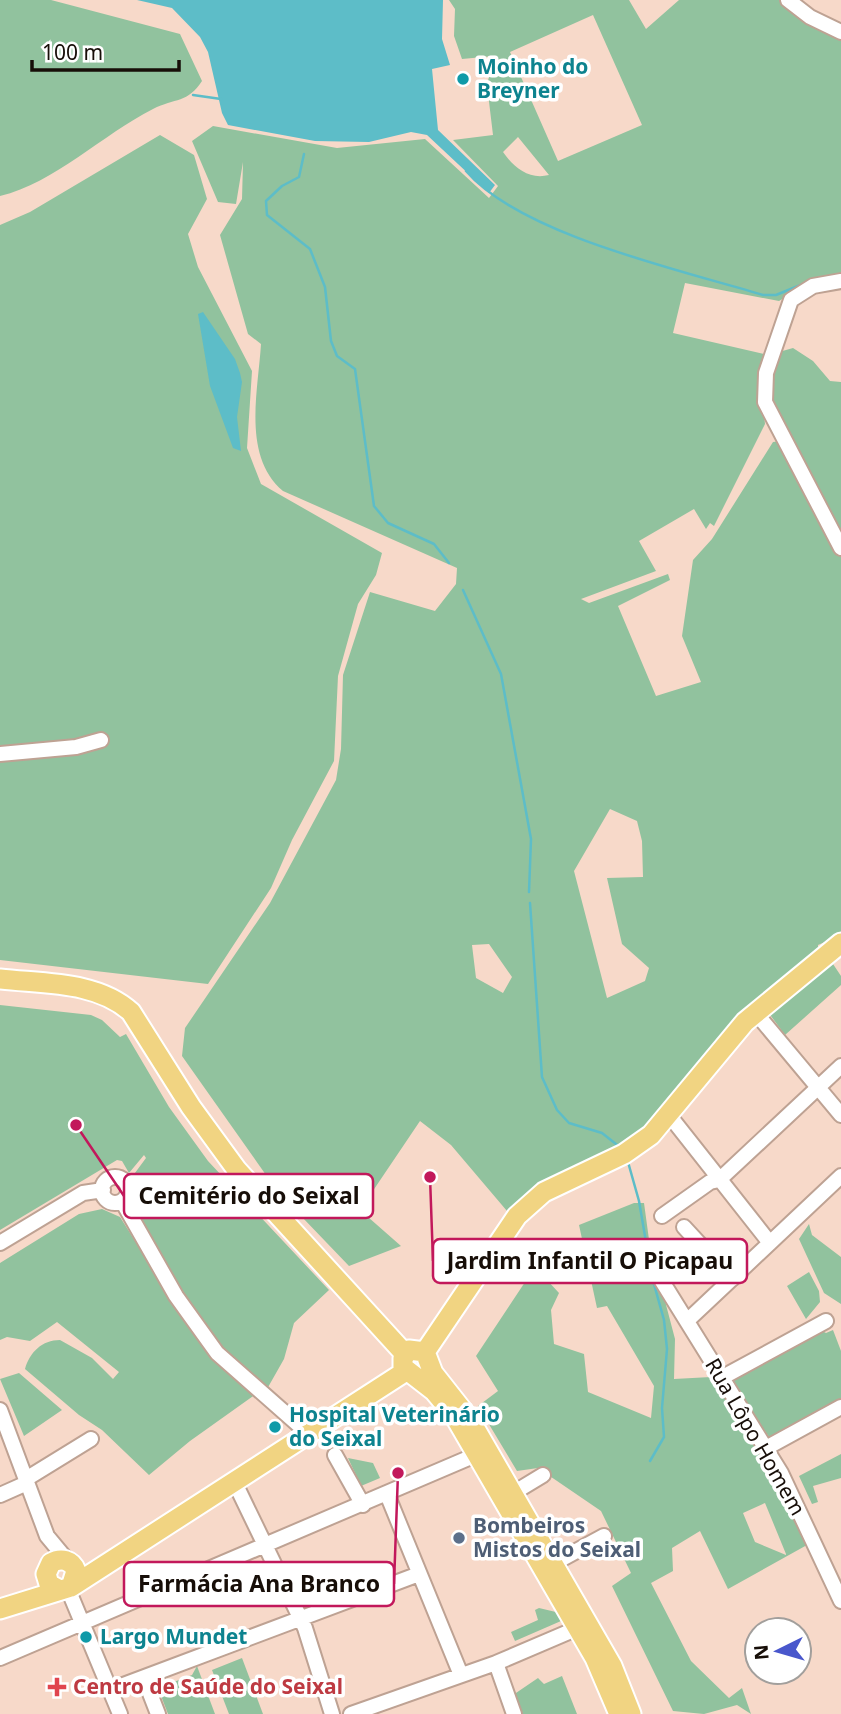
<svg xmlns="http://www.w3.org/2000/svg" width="841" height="1714" viewBox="0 0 841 1714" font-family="'Noto Sans',sans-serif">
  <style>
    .green { fill: #91c29e; fill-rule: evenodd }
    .water { fill: #5dbdc8 }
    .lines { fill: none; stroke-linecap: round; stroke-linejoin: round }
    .stream { stroke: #5dbdc8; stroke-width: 2.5 }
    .minor-casing { stroke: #bea293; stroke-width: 18 }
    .major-casing { stroke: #fff; stroke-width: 23 }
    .minor { stroke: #fff; stroke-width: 14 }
    .major { stroke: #f1d482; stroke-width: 19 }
    .culture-dot { fill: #0f9aa8; stroke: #fff; stroke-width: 2.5 }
    .service-dot { fill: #5c6f8a; stroke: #fff; stroke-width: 2.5 }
    .health-dot { fill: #e0444e; stroke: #fff; stroke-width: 2.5 }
    .labels { text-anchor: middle; stroke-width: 7; stroke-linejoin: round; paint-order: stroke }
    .culture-label { font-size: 21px; font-weight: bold; fill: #0d838f; stroke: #fff; text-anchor: start }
    .street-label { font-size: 21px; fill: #170e08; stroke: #fff }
    .service-label { font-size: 21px; font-weight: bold; fill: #4e5e75; stroke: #fff; text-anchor: start }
    .health-label { font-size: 21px; font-weight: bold; fill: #be3a42; stroke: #fff; text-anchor: start }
    .leader { fill: none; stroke: #c2185b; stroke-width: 2.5 }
    .callout-dot { fill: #c2185b; stroke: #fff; stroke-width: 2.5 }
    .callout { fill: #fff; stroke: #c2185b; stroke-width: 2.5 }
    .callout-label { font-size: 23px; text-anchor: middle; font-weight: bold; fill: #170e08 }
  </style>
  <rect width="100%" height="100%" fill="#f7d9c9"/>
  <!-- green -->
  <path class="green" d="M 0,0 L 51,0 L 180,34 L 202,81 C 188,103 175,98 153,109 C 103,134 55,183 0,196 Z
    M 449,0 L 629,0 L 646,29 L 679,0 L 779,0 L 841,39 L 841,273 L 802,287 L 779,301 L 685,283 L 673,333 L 764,354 L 761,387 L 765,424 L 714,526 L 710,523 L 706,529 L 694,509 L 639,541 L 656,571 L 581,599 L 589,603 L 668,574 L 670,580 L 618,606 L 656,696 L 701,682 L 682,636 L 693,560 L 712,539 L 773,442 L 781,441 L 841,555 L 841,935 L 818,945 L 818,949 L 743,1014 L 645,1130 L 627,1144 L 541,1184 L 507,1211 L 451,1145 L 420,1121 L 360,1210 L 401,1246 L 349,1266 L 278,1192 L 182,1056 L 185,1028 L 270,903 L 336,780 L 341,749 L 343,675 L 370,592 L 435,611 L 456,584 L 457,568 L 283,491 C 242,456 258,392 261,344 L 248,334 L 220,235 L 242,199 L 243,162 L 236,204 L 218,202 L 192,141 L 213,126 L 337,148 L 425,139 L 489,198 L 498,186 L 453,140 L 493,135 L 487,85 L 494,56 L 462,59 L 454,36 L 455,9 ZM 593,15 L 642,125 L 558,161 L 510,52 ZM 518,137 L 549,175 C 529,180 514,168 503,152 ZM 610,809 L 637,821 L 642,841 L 643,877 L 607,878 L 622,944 L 649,968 L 645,981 L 607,998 L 574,871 ZM 489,944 L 512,977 L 503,993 L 476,978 L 472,945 Z
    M 160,135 L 194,155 L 207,199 L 188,234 L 198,267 L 252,371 L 247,448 L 261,484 L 382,553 L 376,575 L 358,604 L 338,676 L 334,761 L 292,840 L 271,888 L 208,984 L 0,960 L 0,225 L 30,212 Z
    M 793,348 L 813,361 L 830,381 L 841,382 L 841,536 L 769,397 L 772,369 L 779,352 Z
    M 831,961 L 841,976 L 841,985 L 785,1035 L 768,1012 Z
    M 0,1005 L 91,1015 L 102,1020 L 120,1037 L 126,1034 L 169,1107 L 208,1161 L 329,1290 L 294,1323 L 284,1359 L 267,1389 L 212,1344 L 130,1206 L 137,1191 L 132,1177 L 146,1158 L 144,1155 L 129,1173 L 122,1161 L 117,1160 L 0,1230 Z
    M 634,1203 L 644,1203 L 654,1276 L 665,1301 L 675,1339 L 674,1379 L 711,1377 L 763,1454 L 807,1545 L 728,1589 L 700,1531 L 672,1548 L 673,1571 L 651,1583 L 691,1661 L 729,1698 L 742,1688 L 751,1714 L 737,1705 L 704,1714 L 673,1711 L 612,1586 L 631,1573 L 601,1511 L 538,1468 L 517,1471 L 478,1406 L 498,1391 L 476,1356 L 535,1267 L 559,1293 L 551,1310 L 554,1344 L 584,1354 L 588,1392 L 651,1418 L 654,1386 L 607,1306 L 597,1308 L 579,1225 ZM 765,1503 L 786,1554 L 786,1555 L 755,1542 L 743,1513 Z
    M 102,1209 L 120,1217 L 195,1336 L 228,1372 L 256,1394 L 190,1441 L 149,1475 L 102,1430 L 79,1415 L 25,1369 C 30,1352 42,1340 60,1340 L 92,1358 L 113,1379 L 119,1372 L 57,1322 L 30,1341 L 7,1337 L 0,1340 L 0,1263 L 79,1214 Z
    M 809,1224 L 812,1235 L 841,1257 L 841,1304 L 824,1293 L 799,1239 Z
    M 809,1272 L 819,1291 L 820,1302 L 806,1319 L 787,1286 Z
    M 818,1329 L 826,1333 L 833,1330 L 841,1351 L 841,1400 L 769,1437 L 733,1383 L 734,1378 Z
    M 19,1373 L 62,1410 L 24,1436 L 0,1379 Z
    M 841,1454 L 841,1478 L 813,1486 L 818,1502 L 812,1504 L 799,1476 Z
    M 348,1458 L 373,1463 L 380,1478 L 361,1486 Z
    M 539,1608 L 560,1613 L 561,1621 L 515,1641 L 511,1632 L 538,1620 L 535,1610 Z
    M 242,1658 L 263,1714 L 229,1714 L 212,1670 Z
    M 197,1666 L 215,1714 L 168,1714 L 158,1688 L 192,1675 Z
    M 562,1676 L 577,1714 L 522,1714 L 513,1695 L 538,1678 L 544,1684 Z"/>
  <!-- water -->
  <path class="water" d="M 137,0 L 443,0 L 442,39 L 450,65 L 432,69 L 438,130 L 495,185 L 489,193 L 427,135 L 411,132 L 369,142 L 315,141 L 228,125 L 222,113 L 208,52 L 200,37 L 172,8 Z
    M 203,312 L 235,359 L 240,373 L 242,382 L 237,417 L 241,451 L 233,448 L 210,386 L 198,314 Z"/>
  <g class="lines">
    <!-- stream -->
    <path class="stream" d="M 193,95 L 221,99
      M 304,154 L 299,177 L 282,186 L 266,201 L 267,215 L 310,249 L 325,287 L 331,341 L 337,356 L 355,369 L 374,506 L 388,523 L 434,544 L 449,563
      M 466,171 C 521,235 681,270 763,295 L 776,295 L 803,284
      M 463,590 L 501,674 L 531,839 L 529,892
      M 530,903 L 542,1077 L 557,1110 L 569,1123 L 602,1133 L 621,1148
      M 628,1162 L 639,1201 L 652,1277 L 664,1320 L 667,1349 L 662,1408 L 664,1437 L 650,1461"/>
    <defs>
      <path id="minor" d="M 788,0 L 810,17 L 841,32
        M 841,281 L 813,286 L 791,300 L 766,373 L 765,402 L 841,548
        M 0,754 L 76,747 L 101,740
        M 755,1012 L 841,1115
        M 669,1115 L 770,1243
        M102 1190a13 13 0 1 1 26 0a13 13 0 1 1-26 0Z
        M 122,1201 L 176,1296 L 217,1353 L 310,1435
        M 662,1216 L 710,1182 L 719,1180 L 841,1066
        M 684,1227 L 732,1279
        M 0,1243 L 83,1193 L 103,1190
        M 660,1278 L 781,1473 L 841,1601
        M 687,1321 L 841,1176
        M 723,1377 L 826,1321
        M 0,1410 L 47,1536 L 67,1560
        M 766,1448 L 841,1407
        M 335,1455 L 363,1505
        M 26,1479 L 91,1439
        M 235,1483 L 305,1628 L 332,1714
        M 387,1494 L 461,1675
        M 0,1495 L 27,1483
        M 505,1498 L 543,1475
        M 547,1567 L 604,1536
        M 68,1589 L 120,1714
        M 0,1658 L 485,1451
        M 496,1663 L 514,1714
        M 144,1678 L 158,1714
        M 110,1690 L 419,1574
        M 351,1714 L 496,1663 L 585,1625"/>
      <path id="major" d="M 0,979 C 44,984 97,981 131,1012 L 191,1107 L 237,1170 L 405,1354
        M 425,1352 L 517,1216 L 544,1192 L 624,1154 L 651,1135 L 745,1022 L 841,943
        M 71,1587 L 406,1371
        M 0,1609 L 71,1587 L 76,1571 C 72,1560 61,1557 51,1563 L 46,1574 L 49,1584 L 60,1590
        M 619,1714 L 595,1658 L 454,1415 L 434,1391 L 403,1367 L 403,1358 L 409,1350 L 425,1352 L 433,1373 L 470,1420 L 612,1666 L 631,1714"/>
    </defs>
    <!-- minor casing -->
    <use href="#minor" class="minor-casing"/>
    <!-- major casing -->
    <use href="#major" class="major-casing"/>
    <!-- minor -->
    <use href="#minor" class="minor"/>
    <!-- major -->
    <use href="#major" class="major"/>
  </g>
  <!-- markers -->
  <g class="culture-dot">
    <circle cx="463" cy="79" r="7"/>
    <circle cx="275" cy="1427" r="7"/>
    <circle cx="86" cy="1637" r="7"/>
  </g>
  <circle class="service-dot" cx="459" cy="1538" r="7"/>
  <path class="health-dot" d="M53.5 1676.5h7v7h7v7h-7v7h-7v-7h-7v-7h7z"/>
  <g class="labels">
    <!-- culture labels -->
    <g class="culture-label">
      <text x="477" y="74">Moinho do<tspan x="477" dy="24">Breyner</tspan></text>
      <text x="289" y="1422">Hospital Veterinário<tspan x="289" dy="24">do Seixal</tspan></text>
      <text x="100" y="1644">Largo Mundet</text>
    </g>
    <!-- street labels -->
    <g class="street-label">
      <text transform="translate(755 1437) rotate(60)" y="7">Rua Lôpo Homem</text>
    </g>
    <!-- service labels -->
    <g class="service-label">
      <text x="473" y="1533">Bombeiros<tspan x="473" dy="24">Mistos do Seixal</tspan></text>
    </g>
    <!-- health labels -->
    <g class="health-label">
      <text x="73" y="1694">Centro de Saúde do Seixal</text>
    </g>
  </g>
  <!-- callouts -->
  <path class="leader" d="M76 1125L124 1196M430 1177L433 1261M398 1473L394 1584"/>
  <g class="callout-dot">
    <circle cx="76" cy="1125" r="7"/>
    <circle cx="430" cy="1177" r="7"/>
    <circle cx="398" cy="1473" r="7"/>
  </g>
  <g class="callout">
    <rect x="124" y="1174" width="249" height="44" rx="7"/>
    <rect x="433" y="1239" width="314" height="44" rx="7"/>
    <rect x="124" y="1562" width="270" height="44" rx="7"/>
  </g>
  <g class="callout-label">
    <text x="249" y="1204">Cemitério do Seixal</text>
    <text x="590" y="1269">Jardim Infantil O Picapau</text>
    <text x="259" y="1592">Farmácia Ana Branco</text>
  </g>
  <!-- north arrow -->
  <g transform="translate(778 1651) rotate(265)"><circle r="33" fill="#ffffff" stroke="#a29f9c" stroke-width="2"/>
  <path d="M0-5L12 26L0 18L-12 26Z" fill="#4957cc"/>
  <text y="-10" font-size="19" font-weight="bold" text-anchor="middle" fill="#170e08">N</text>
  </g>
  <!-- scale -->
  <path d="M32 60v10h147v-10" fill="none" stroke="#170e08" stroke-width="3.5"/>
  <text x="42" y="60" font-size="21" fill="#170e08" stroke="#ffffff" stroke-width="5" paint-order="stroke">100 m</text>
</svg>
